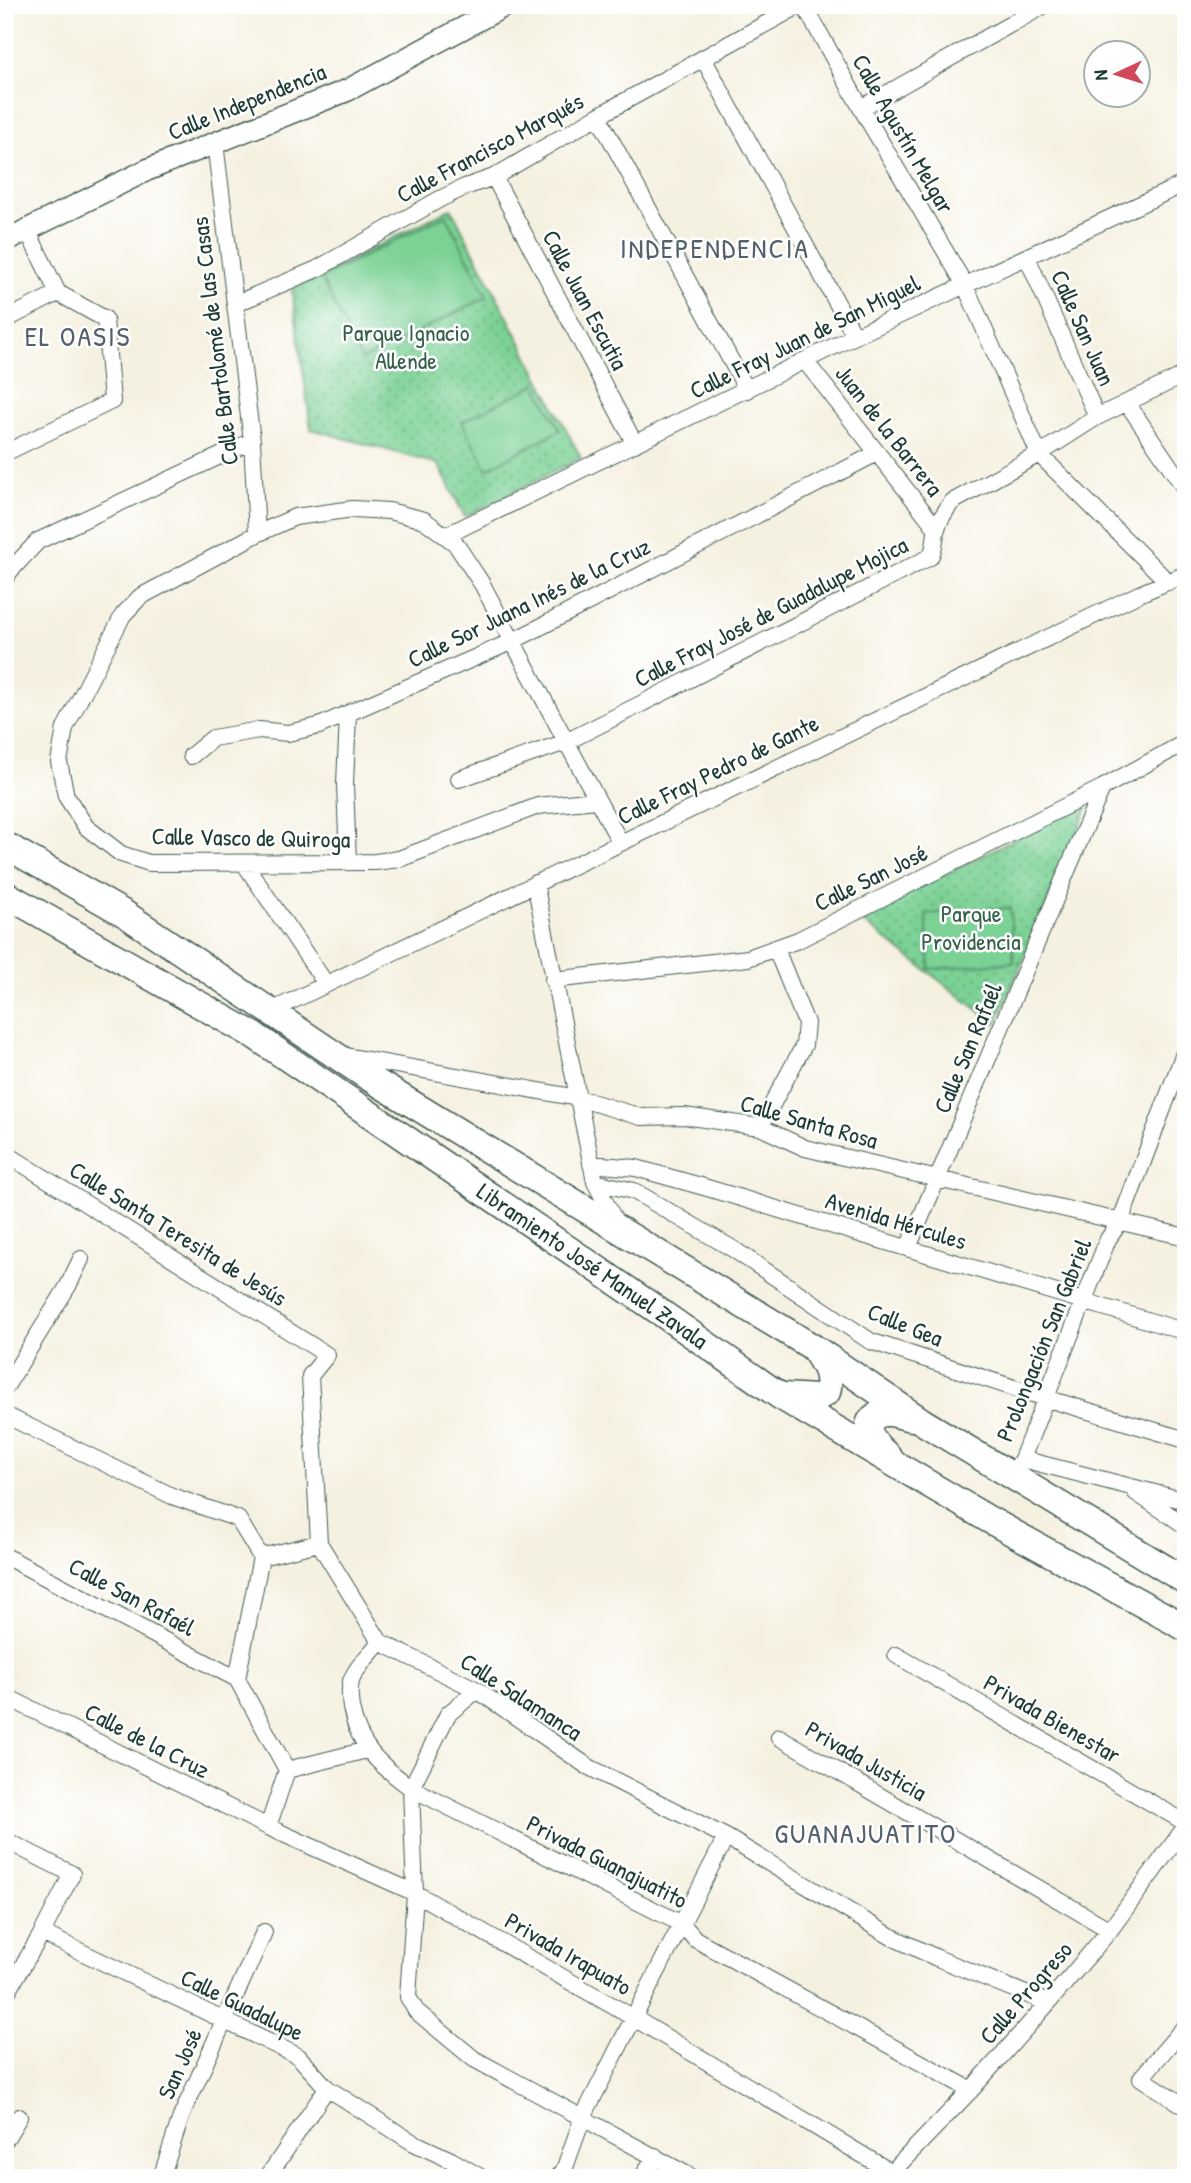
<svg xmlns="http://www.w3.org/2000/svg" width="1191" height="2183" viewBox="0 0 1191 2183" font-family="'Patrick Hand',sans-serif">
  <style>
    .grass { fill: url(#grass-dots); stroke: #4d8764; stroke-width: 2 }
    .pitch { fill: #7bd195; stroke: #4d8764; stroke-width: 2 }
    .lines { fill: none; stroke-linecap: round; stroke-linejoin: round }
    .minor-casing { stroke: #3f584e; stroke-width: 18 }
    .tertiary-casing { stroke: #3f584e; stroke-width: 24 }
    .primary-casing { stroke: #3f584e; stroke-width: 29 }
    .minor { stroke: #fff; stroke-width: 16 }
    .tertiary { stroke: #fff; stroke-width: 21 }
    .primary { stroke: #fff; stroke-width: 26 }
    .labels { text-anchor: middle; stroke-width: 5; stroke-linejoin: round; paint-order: stroke }
    .street-label { font-size: 24px; fill: #1f3d34; stroke: #fff }
    .park-label { font-size: 24px; fill: #36624c; stroke: #fff }
    .quarter-label { font-size: 28px; letter-spacing: 2px; fill: #54606b; stroke: #fff }
  </style>
  <defs>
    <pattern id="grass-dots" width="8" height="8" patternUnits="userSpaceOnUse" patternTransform="scale(1.75)"><rect width="8" height="8" fill="#7bd195"/><path d="M2 2h.1M6 6h.1" fill="none" stroke="#64ab7a" stroke-width="1.8" stroke-linecap="round"/></pattern>
  </defs>
  <rect width="100%" height="100%" fill="#fff"/>
  <filter id="ink" filterUnits="userSpaceOnUse"><feTurbulence type="fractalNoise" baseFrequency=".0143" numOctaves="2"/><feDisplacementMap in="SourceGraphic" scale="14" xChannelSelector="R" yChannelSelector="G"/><feConvolveMatrix kernelMatrix="1 2 1 2 8 2 1 2 1" color-interpolation-filters="sRGB"/></filter>
  <filter id="wash" filterUnits="userSpaceOnUse"><feTurbulence type="fractalNoise" baseFrequency=".00686" numOctaves="4" result="noise"/><feDisplacementMap in="SourceGraphic" scale="28" xChannelSelector="R" yChannelSelector="G"/><feGaussianBlur stdDeviation="1.57" result="paint"/><feColorMatrix in="noise" values="0 0 0 0 0 0 0 0 0 0 0 0 0 0 0 0 0 1.4 0 .05"/><feComposite in="paint" operator="in"/></filter>
  <g filter="url(#wash)">
    <rect width="100%" height="100%" fill="#f5f1e1"/>
    <!-- grass -->
    <path class="grass" d="M 451,208 L 581,458 L 465,517 L 438,464 L 311,429 L 292,290 Z
      M 1090,801 L 996,1024 L 858,918 Z"/>
    <!-- pitch -->
    <path class="pitch" d="M 446,215 L 487,297 L 362,360 L 321,278 Z
      M 536,384 L 560,430 L 487,469 L 462,422 Z
      M 1010,908 L 1014,962 L 930,969 L 926,914 Z"/>
  </g>
  <g filter="url(#ink)">
    <g class="lines">
      <defs>
        <path id="minor" d="M 804,5 L 861,108 L 965,285 L 1039,454 L 1168,582
          M 703,58 L 855,336
          M 861,108 L 1045,5
          M 598,116 L 747,390
          M 215,143 L 252,441 L 257,534
          M 494,177 L 635,444
          M 1027,257 L 1097,417
          M 235,304 L 317,269 L 440,199 L 465,187 L 494,177 L 598,116 L 800,5
          M 5,320 L 58,293
          M 805,361 L 937,529
          M 1127,403 L 1186,490
          M 5,453 L 112,401 L 105,319 L 58,293 L 27,230
          M 445,536 L 855,336 L 1186,183
          M 5,579 L 10,571 L 38,541 L 252,441
          M 348,714 L 345,784 L 348,862
          M 191,756 L 213,738 L 259,730 L 288,733 L 319,726 L 513,641 L 877,453
          M 459,779 L 566,742 L 930,557 C 936,547 934,539 937,528 C 940,518 946,510 952,502 L 1039,454 L 1097,417 L 1186,374
          M 596,800 L 538,806 L 399,859 L 375,862 L 149,863 L 121,854 L 86,827 L 66,796 L 59,762 L 65,728 L 123,615 L 140,597 L 257,534 L 295,517 L 353,509 L 389,511 L 424,520 L 455,543 L 482,584 L 620,842
          M 244,863 L 326,984
          M 535,883 L 595,1182 L 618,1227
          M 553,980 L 748,958 L 798,940 L 1102,788 L 1186,742
          M 271,1011 L 1139,594 L 1186,574
          M 346,1056 L 578,1098 L 641,1117 L 684,1116 L 760,1127 L 805,1148 L 1186,1237
          M 760,1127 L 804,1045 L 806,1023 L 776,949
          M 5,1153 L 327,1355 L 310,1376 L 319,1543 L 380,1642 L 477,1690 L 587,1766 L 726,1837 L 890,1936 L 937,1958 L 1048,2003
          M 591,1164 L 636,1168 L 704,1187 L 1186,1332
          M 595,1182 L 634,1191 L 733,1249 L 870,1341 L 1045,1398 L 1186,1440
          M 908,1248 L 1102,788
          M 5,1388 L 68,1286 L 81,1259
          M 5,1415 L 172,1496 L 238,1519 L 261,1557 L 237,1679 L 287,1770 L 268,1827
          M 1022,1459 L 1186,1501
          M 1012,1476 L 1022,1459 L 1108,1239 L 1120,1222 L 1186,1048
          M 1135,1492 L 1186,1526
          M 5,1556 L 237,1679
          M 261,1557 L 319,1543
          M 380,1642 C 371,1653 356,1667 351,1681 C 349,1689 350,1701 351,1708 C 359,1748 380,1765 411,1788 L 682,1924 L 695,1939 L 971,2090
          M 896,1655 L 1186,1823
          M 477,1690 L 448,1714 L 411,1788 L 415,1893 L 408,1997 L 416,2011 L 474,2059 L 693,2178
          M 5,1696 L 268,1827 L 415,1893 L 634,2018 L 891,2172
          M 779,1737 L 1110,1930
          M 287,1770 L 367,1750
          M 5,1840 L 72,1874 L 42,1933 L 5,1996
          M 42,1933 L 298,2056 L 327,2088 L 412,2142 L 451,2160 L 482,2178
          M 1186,2025 L 1141,2078 L 1186,2107
          M 5,2140 L 19,2117
          M 161,2178 L 181,2117 L 264,1932
          M 267,2178 L 327,2088
          M 558,2178 L 564,2170 L 583,2117 L 726,1837
          M 642,2178 L 655,2156
          M 886,2178 L 971,2090 L 1048,2003 L 1110,1930 L 1186,1826"/>
        <path id="tertiary" d="M 5,241 L 147,170 L 348,90 L 506,5"/>
        <g id="primary">
          <path d="M 5,845 L 125,914 L 368,1077 L 814,1348 L 923,1422 L 1186,1581"/>
          <path id="s1" d="M 5,894 L 255,1036 L 650,1305 L 780,1396 L 988,1519 L 1186,1628"/>
          <path d="M 782,1396 L 817,1398 L 827,1392 C 832,1375 823,1363 814,1349"/>
          <path d="M 888,1456 C 881,1450 873,1443 870,1434 C 865,1421 876,1412 889,1413 C 896,1413 904,1417 911,1418"/>
        </g>
      </defs>
      <!-- minor casing -->
      <use href="#minor" class="minor-casing"/>
      <!-- tertiary casing -->
      <use href="#tertiary" class="tertiary-casing"/>
      <!-- primary casing -->
      <use href="#primary" class="primary-casing"/>
      <!-- minor -->
      <use href="#minor" class="minor"/>
      <!-- tertiary -->
      <use href="#tertiary" class="tertiary"/>
      <!-- primary -->
      <use href="#primary" class="primary"/>
    </g>
  </g>
  <g class="labels">
    <!-- street labels -->
    <g class="street-label">
      <text transform="translate(247 102) rotate(-22)" y="8">Calle Independencia</text>
      <text transform="translate(903 134) rotate(60)" y="8">Calle Agustín Melgar</text>
      <text transform="translate(490 148) rotate(-28)" y="8">Calle Francisco Marqués</text>
      <text transform="translate(585 300) rotate(62)" y="8">Calle Juan Escutia</text>
      <text transform="translate(1083 328) rotate(66)" y="8">Calle San Juan</text>
      <text transform="translate(805 337) rotate(-26)" y="8">Calle Fray Juan de San Miguel</text>
      <text transform="translate(215 341) rotate(-97)" y="8">Calle Bartolomé de las Casas</text>
      <text transform="translate(889 431) rotate(52)" y="8">Juan de la Barrera</text>
      <text transform="translate(529 603) rotate(-26)" y="8">Calle Sor Juana Inés de la Cruz</text>
      <text transform="translate(771 612) rotate(-27)" y="8">Calle Fray José de Guadalupe Mojica</text>
      <text transform="translate(718 770) rotate(-26)" y="8">Calle Fray Pedro de Gante</text>
      <text transform="translate(251 838) rotate(1)" y="8">Calle Vasco de Quiroga</text>
      <text transform="translate(871 878) rotate(-26)" y="8">Calle San José</text>
      <text transform="translate(968 1048) rotate(-67)" y="8">Calle San Rafaél</text>
      <text transform="translate(809 1122) rotate(16)" y="8">Calle Santa Rosa</text>
      <text transform="translate(896 1221) rotate(17)" y="8">Avenida Hércules</text>
      <text transform="translate(178 1234) rotate(32)" y="8">Calle Santa Teresita de Jesús</text>
      <text dy="8" stroke="none"><textPath href="#s1" startOffset="696">Libramiento José Manuel Zavala</textPath></text>
      <text transform="translate(905 1325) rotate(22)" y="8">Calle Gea</text>
      <text transform="translate(1044 1340) rotate(-68)" y="8">Prolongación San Gabriel</text>
      <text transform="translate(132 1597) rotate(28)" y="8">Calle San Rafaél</text>
      <text transform="translate(521 1697) rotate(33)" y="8">Calle Salamanca</text>
      <text transform="translate(1052 1719) rotate(30)" y="8">Privada Bienestar</text>
      <text transform="translate(147 1741) rotate(27)" y="8">Calle de la Cruz</text>
      <text transform="translate(866 1761) rotate(30)" y="8">Privada Justicia</text>
      <text transform="translate(607 1862) rotate(27)" y="8">Privada Guanajuatito</text>
      <text transform="translate(568 1954) rotate(30)" y="8">Privada Irapuato</text>
      <text transform="translate(1026 1993) rotate(-49)" y="8">Calle Progreso</text>
      <text transform="translate(242 2005) rotate(26)" y="8">Calle Guadalupe</text>
      <text transform="translate(180 2064) rotate(-66)" y="8">San José</text>
    </g>
    <!-- park labels -->
    <g class="park-label">
      <text x="406" y="341">Parque Ignacio<tspan x="406" dy="28">Allende</tspan></text>
      <text x="971" y="922">Parque<tspan x="971" dy="28">Providencia</tspan></text>
    </g>
    <!-- quarter labels -->
    <g class="quarter-label">
      <text x="715" y="258">INDEPENDENCIA</text>
      <text x="78" y="346">EL OASIS</text>
      <text x="866" y="1843">GUANAJUATITO</text>
    </g>
  </g>
  <!-- margin -->
  <rect width="1191" height="2183" fill="none" stroke="#fff" stroke-width="28"/>
  <!-- north arrow -->
  <g transform="translate(1117 74) rotate(266)"><circle r="33" fill="#ffffff" stroke="#a5b1ae" stroke-width="2"/>
  <path d="M0-5L12 26L0 18L-12 26Z" fill="#d1495b"/>
  <text y="-10" font-size="19" font-weight="bold" text-anchor="middle" fill="#1f3d34">N</text>
  </g>
</svg>
